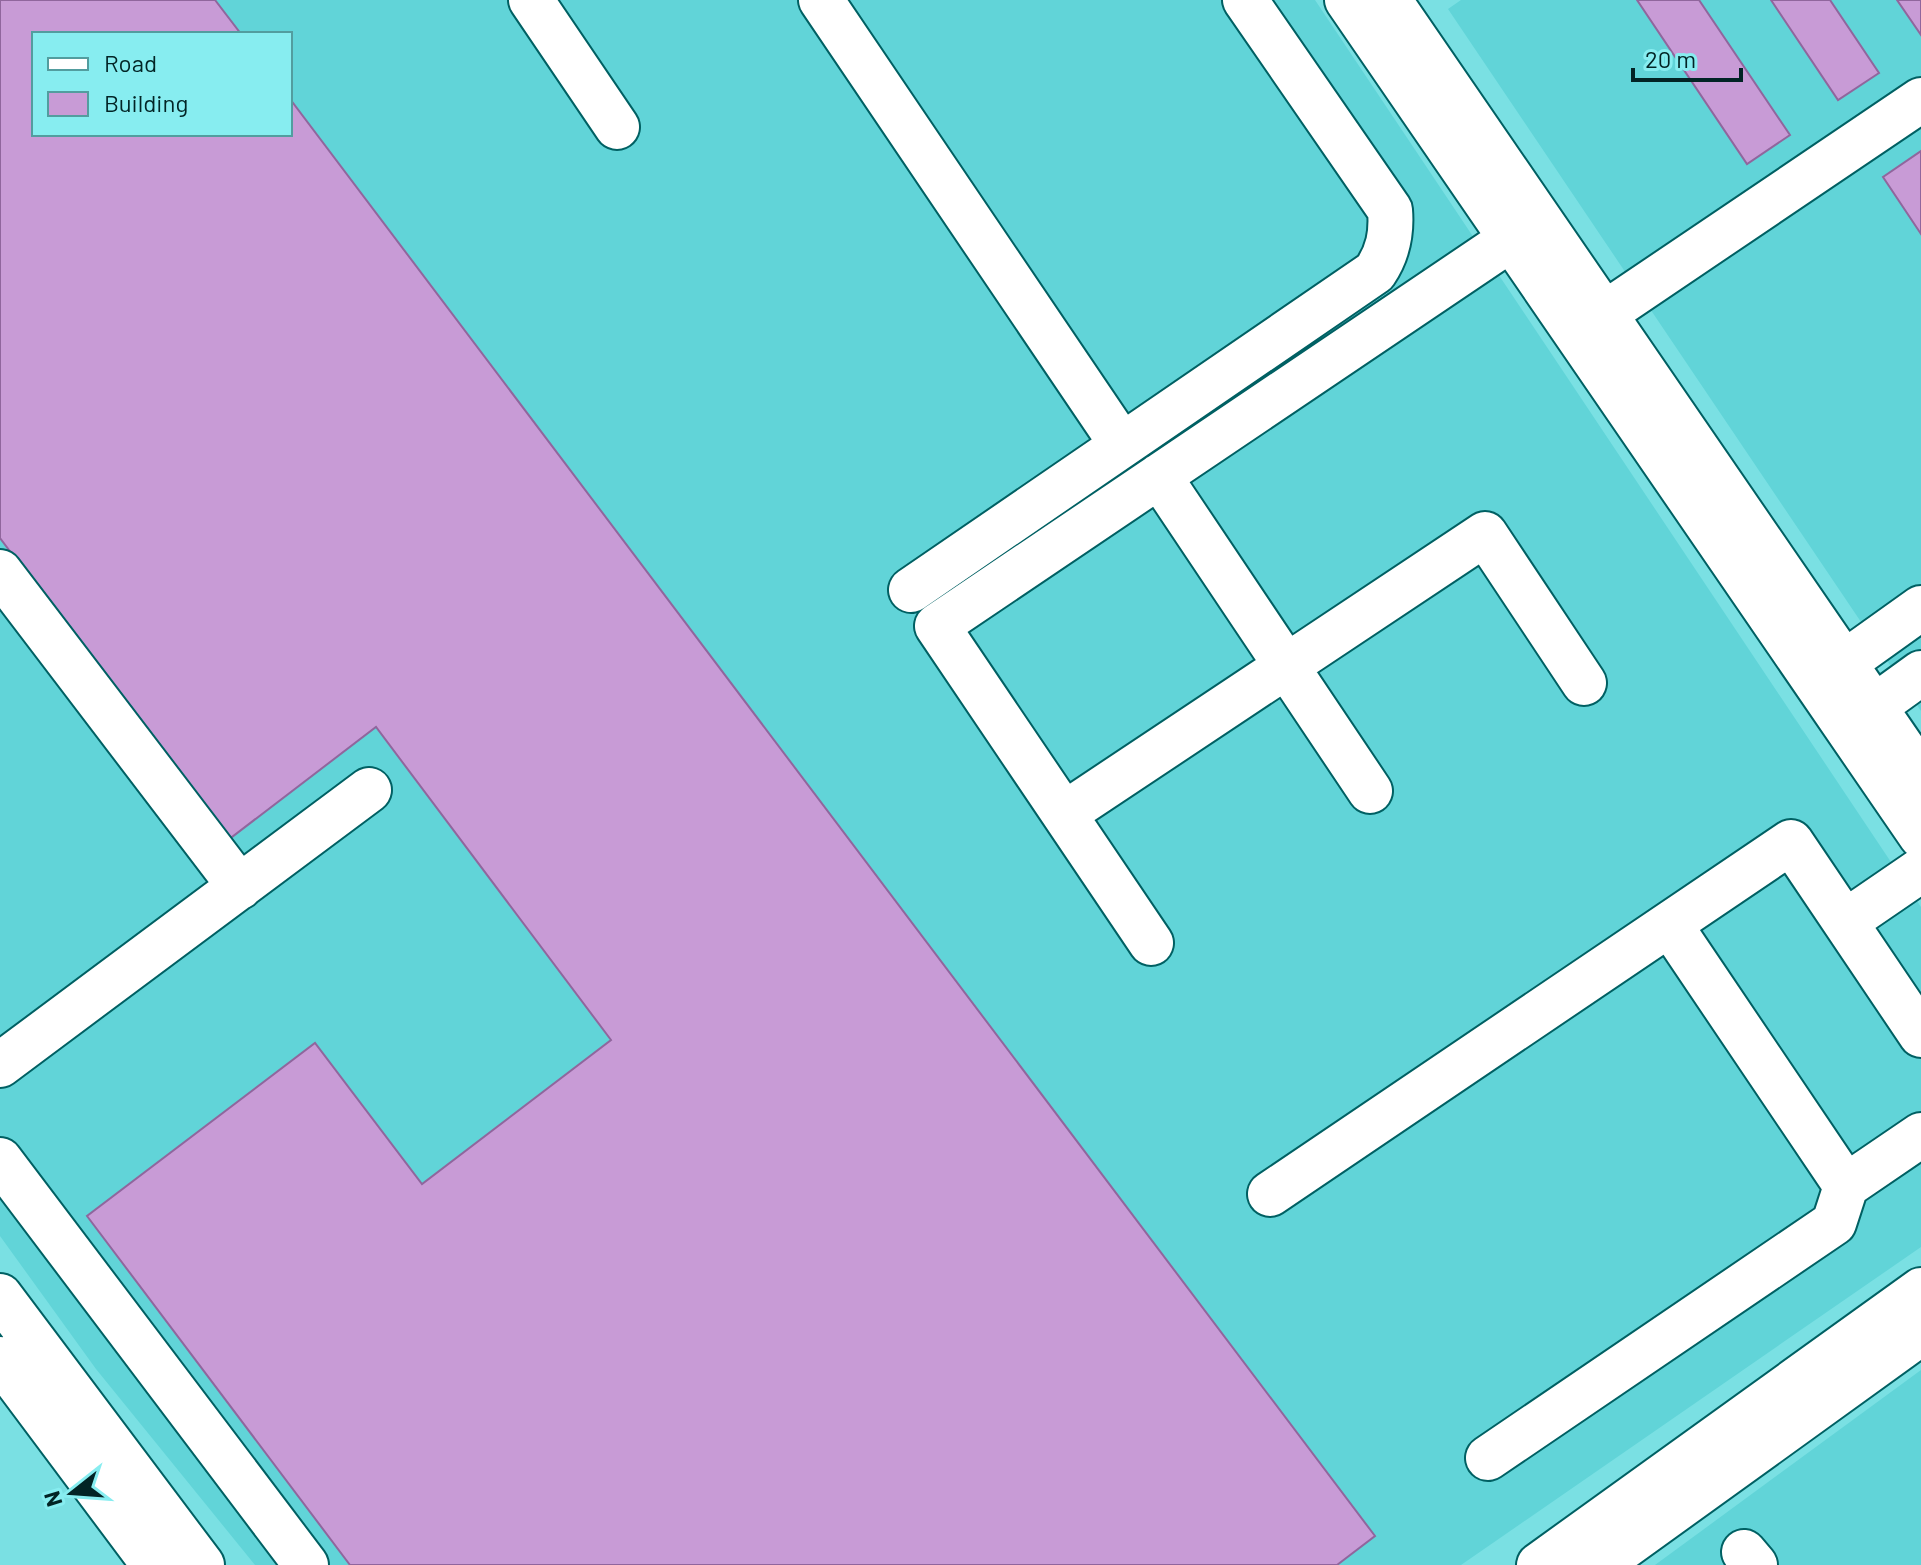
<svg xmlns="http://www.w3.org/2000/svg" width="1921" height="1565" viewBox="0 0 1921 1565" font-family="Barlow,sans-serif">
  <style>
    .built { fill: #61d4d8; fill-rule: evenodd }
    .building { fill: #c89bd6; stroke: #90669d; stroke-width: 2 }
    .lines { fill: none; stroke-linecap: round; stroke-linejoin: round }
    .minor-casing { stroke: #006063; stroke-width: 48 }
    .minor { stroke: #fff; stroke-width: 44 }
  </style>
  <rect width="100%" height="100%" fill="#7ae0e3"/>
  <!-- built -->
  <path class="built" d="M 0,0 L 1315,0 L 1921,907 L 1921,1247 L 1461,1565 L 255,1565 L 96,1369 L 0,1236 ZM 34,34 L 290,34 L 290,134 L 34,134 Z
    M 1461,0 L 1921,0 L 1921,711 L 1448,9 Z
    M 1921,1370 L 1921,1565 L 1655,1565 Z"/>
  <!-- building -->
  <path class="building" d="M 0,0 L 215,0 L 241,34 L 34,34 L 34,134 L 290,134 L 290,99 L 1375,1536 L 1337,1565 L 350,1565 L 87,1216 L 315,1043 L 422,1184 L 611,1040 L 376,727 L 228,840 L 0,538 Z
    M 1637,0 L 1699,0 L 1790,135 L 1747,164 Z
    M 1771,0 L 1830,0 L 1879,73 L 1838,100 Z
    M 1897,0 L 1921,0 L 1921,35 Z
    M 1921,151 L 1921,234 L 1883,177 Z"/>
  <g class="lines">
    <defs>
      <path id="minor" d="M 531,0 L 617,127
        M 821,0 L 1122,445
        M 1347,0 L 1921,836
        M 1389,0 L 1921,775
        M 1604,314 L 1921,100
        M 1159,476 L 1370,791
        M 0,572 L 240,887
        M 911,590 L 1375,272 C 1388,253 1392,234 1390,210 L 1245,0
        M 1844,663 L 1921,608
        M 1874,707 L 1921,673
        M 1064,814 L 1485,534 L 1584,683
        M 1845,922 L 1921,870
        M 1670,925 L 1846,1186
        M 1151,943 L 937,626 L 1511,239
        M 0,1065 L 369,790
        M 0,1160 L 306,1565
        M 1270,1194 L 1791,842 L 1921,1035
        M 0,1296 L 202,1565
        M 0,1359 L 154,1565
        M 1488,1458 L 1834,1223 L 1846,1186 L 1921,1135
        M 1744,1552 L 1755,1565
        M 1539,1565 L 1921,1290
        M 1599,1565 L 1921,1333"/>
    </defs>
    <!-- minor casing -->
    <use href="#minor" class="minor-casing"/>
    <!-- minor -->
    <use href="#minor" class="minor"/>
  </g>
  <!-- legend -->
  <rect x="32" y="32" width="260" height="104" fill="#87edf0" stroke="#529d9f" stroke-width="2"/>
  <rect x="48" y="58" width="40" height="12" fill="#ffffff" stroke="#529d9f" stroke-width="2"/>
  <text x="104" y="72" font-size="24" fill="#022425">Road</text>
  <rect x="48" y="92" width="40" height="24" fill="#c89bd6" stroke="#529d9f" stroke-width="2"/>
  <text x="104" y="112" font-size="24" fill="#022425">Building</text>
  <!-- north arrow -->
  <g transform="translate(72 1493) rotate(253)" stroke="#87edf0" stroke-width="6" paint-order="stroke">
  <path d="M0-6L14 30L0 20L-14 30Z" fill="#022425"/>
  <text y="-12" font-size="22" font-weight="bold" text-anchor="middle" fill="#022425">N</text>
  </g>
  <!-- scale -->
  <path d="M1633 68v12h108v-12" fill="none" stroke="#022425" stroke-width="4"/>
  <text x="1645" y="68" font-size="24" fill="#022425" stroke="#87edf0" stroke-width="6" paint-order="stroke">20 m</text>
</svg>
